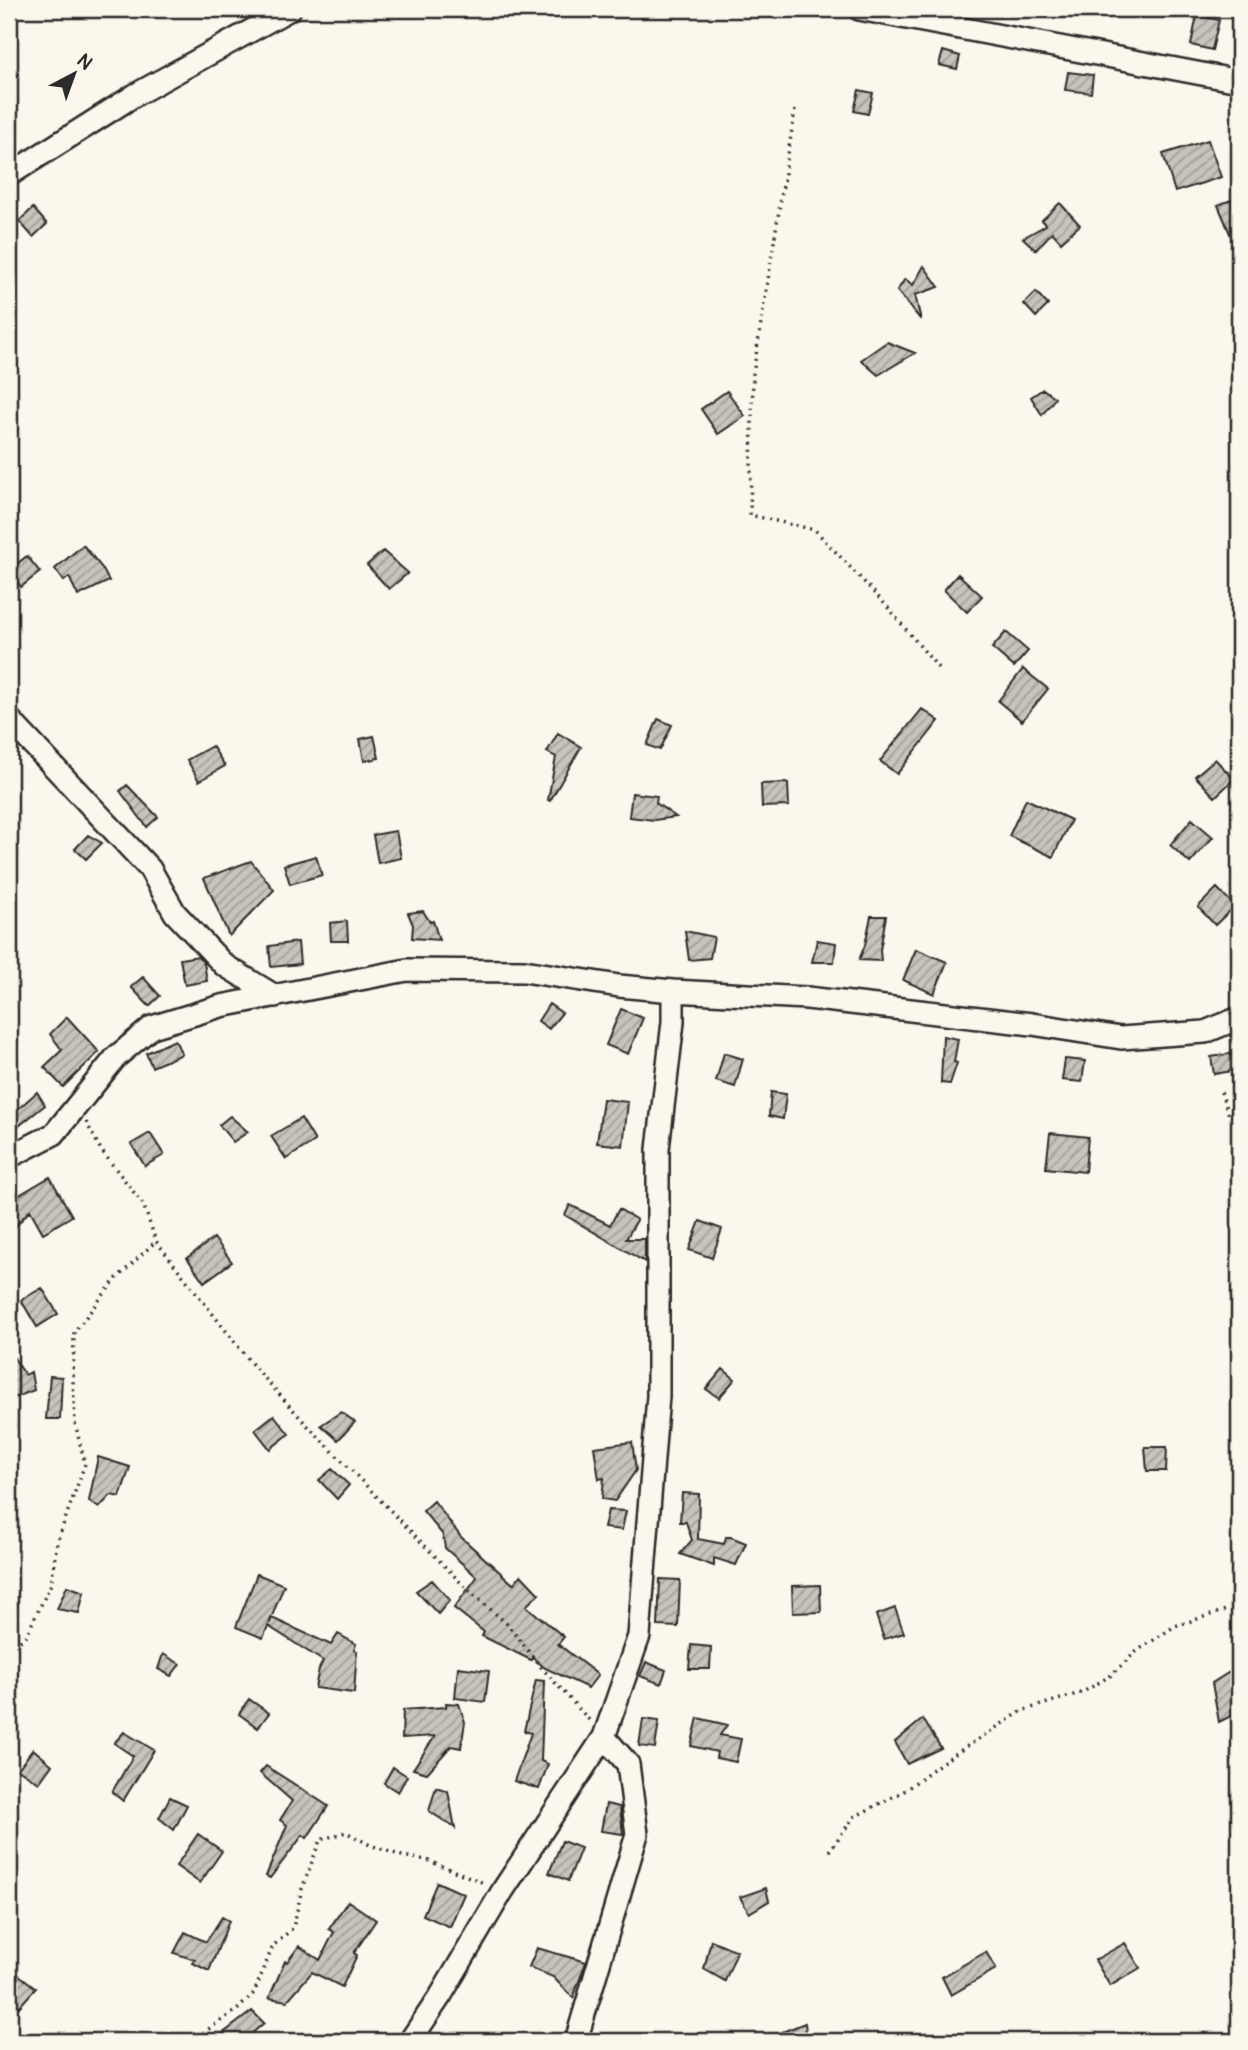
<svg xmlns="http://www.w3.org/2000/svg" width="1248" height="2050" viewBox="0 0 1248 2050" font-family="Pangolin,sans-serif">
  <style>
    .building { fill: url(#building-hatch); stroke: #2b2b2b; stroke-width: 2 }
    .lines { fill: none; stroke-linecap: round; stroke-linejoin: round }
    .minor-casing { stroke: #2b2b2b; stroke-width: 26 }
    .path { stroke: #2b2b2b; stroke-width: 3.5; stroke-dasharray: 2 5; stroke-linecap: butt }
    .minor { stroke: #fbf7ec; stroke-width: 21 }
  </style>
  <defs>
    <pattern id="building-hatch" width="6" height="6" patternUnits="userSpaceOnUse" patternTransform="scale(1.75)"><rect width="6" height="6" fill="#c7c4bc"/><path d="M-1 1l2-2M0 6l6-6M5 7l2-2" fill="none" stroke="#a29f99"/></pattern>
  </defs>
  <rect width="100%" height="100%" fill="#fbf7ec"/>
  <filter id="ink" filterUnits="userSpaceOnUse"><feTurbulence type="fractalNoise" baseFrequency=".0143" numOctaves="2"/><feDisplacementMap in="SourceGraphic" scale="14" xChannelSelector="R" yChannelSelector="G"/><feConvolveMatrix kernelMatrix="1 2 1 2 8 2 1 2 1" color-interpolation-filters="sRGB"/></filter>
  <g filter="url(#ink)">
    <!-- building -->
    <path class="building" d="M 1197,15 L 1219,20 L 1212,50 L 1191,45 Z
      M 943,51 L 960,56 L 957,69 L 939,65 Z
      M 1068,72 L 1093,75 L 1091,93 L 1065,90 Z
      M 859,90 L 873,93 L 868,114 L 854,111 Z
      M 1208,140 L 1221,177 L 1175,192 L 1163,154 Z
      M 1239,197 L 1239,255 L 1218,205 Z
      M 1060,203 L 1080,225 L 1061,242 L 1052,232 L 1036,250 L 1023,238 L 1046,225 L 1042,220 Z
      M 33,208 L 47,224 L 33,237 L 19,221 Z
      M 924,266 L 939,287 L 915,295 L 921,320 L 897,291 L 905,279 L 913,285 Z
      M 1036,292 L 1048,305 L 1036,317 L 1024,304 Z
      M 887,342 L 915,353 L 878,375 L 861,360 Z
      M 1043,389 L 1055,398 L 1042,415 L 1031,397 Z
      M 727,391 L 745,416 L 718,434 L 701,409 Z
      M 83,545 L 102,568 L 109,581 L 78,596 L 69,577 L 64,581 L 55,569 Z
      M 383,551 L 408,573 L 389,589 L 367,565 Z
      M 27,556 L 40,572 L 21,587 L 9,570 Z
      M 958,574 L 982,596 L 967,612 L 944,590 Z
      M 1006,632 L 1028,651 L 1014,667 L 992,648 Z
      M 1023,669 L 1048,689 L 1022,721 L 998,701 Z
      M 922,709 L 939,721 L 897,774 L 880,761 Z
      M 658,719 L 672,725 L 660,750 L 647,745 Z
      M 558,733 L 581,747 L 550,801 L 548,800 L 556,757 L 547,752 Z
      M 374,736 L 379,758 L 364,761 L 360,739 Z
      M 212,746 L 225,766 L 199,781 L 187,760 Z
      M 1215,759 L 1234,779 L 1215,797 L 1195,776 Z
      M 788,783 L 789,806 L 762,807 L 761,784 Z
      M 127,785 L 158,817 L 147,827 L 120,791 Z
      M 632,793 L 657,796 L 656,803 L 676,817 L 654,820 L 629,817 Z
      M 1026,799 L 1071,820 L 1053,857 L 1009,836 Z
      M 1192,819 L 1213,837 L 1190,863 L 1170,845 Z
      M 396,831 L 401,858 L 378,863 L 373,835 Z
      M 88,835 L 102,843 L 86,859 L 75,849 Z
      M 316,856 L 322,875 L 290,884 L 284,865 Z
      M 251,861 L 274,890 L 229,936 L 204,878 Z
      M 1217,888 L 1235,906 L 1215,925 L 1198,907 Z
      M 423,911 L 430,922 L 433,921 L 439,940 L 412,938 L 413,925 L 408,913 Z
      M 871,916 L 886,916 L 880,950 L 881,961 L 859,960 L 865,945 Z
      M 347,921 L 348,941 L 331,941 L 330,923 Z
      M 685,931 L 714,937 L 710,958 L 689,960 Z
      M 817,940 L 836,943 L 834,962 L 812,962 Z
      M 298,942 L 300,964 L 271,967 L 269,946 Z
      M 916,949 L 947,962 L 934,994 L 903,980 Z
      M 198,956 L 204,963 L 207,981 L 185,985 L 180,959 Z
      M 143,977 L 160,996 L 149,1006 L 131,987 Z
      M 549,1004 L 562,1013 L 549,1029 L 538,1021 Z
      M 621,1009 L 643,1018 L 628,1054 L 606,1045 Z
      M 67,1017 L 99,1052 L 63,1087 L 44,1067 L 62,1050 L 50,1034 Z
      M 943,1036 L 958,1039 L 954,1062 L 957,1063 L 950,1084 L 941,1083 Z
      M 175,1040 L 182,1054 L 152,1067 L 146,1053 Z
      M 724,1053 L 743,1059 L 735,1087 L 716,1081 Z
      M 1235,1053 L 1238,1070 L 1214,1074 L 1211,1057 Z
      M 1065,1059 L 1085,1061 L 1082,1082 L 1062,1080 Z
      M 37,1092 L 45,1105 L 9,1134 L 9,1117 Z
      M 771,1092 L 786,1094 L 783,1119 L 769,1116 Z
      M 603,1099 L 628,1102 L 623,1146 L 597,1143 Z
      M 230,1116 L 248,1132 L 233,1142 L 219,1125 Z
      M 301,1118 L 315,1141 L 286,1159 L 271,1136 Z
      M 150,1133 L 164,1155 L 145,1166 L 131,1144 Z
      M 1050,1133 L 1088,1137 L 1085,1172 L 1046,1168 Z
      M 50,1177 L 72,1216 L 43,1233 L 30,1210 L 9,1234 L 9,1201 Z
      M 570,1205 L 610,1225 L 619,1209 L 637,1220 L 626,1239 L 645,1239 L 645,1262 L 565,1215 Z
      M 700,1221 L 722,1229 L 712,1258 L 689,1250 Z
      M 214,1238 L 232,1262 L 204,1282 L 187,1258 Z
      M 42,1288 L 58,1314 L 37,1327 L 21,1300 Z
      M 9,1350 L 25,1375 L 31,1372 L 34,1390 L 9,1400 Z
      M 723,1369 L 735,1379 L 719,1398 L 706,1389 Z
      M 50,1376 L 62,1377 L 60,1419 L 46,1419 Z
      M 341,1412 L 355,1422 L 338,1440 L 321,1425 Z
      M 274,1415 L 289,1434 L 270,1449 L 255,1430 Z
      M 632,1442 L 636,1470 L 615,1501 L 602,1499 L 604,1478 L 599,1479 L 594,1447 Z
      M 1145,1447 L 1167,1447 L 1166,1471 L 1147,1471 Z
      M 98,1457 L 130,1467 L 120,1497 L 111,1495 L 99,1508 L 89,1501 Z
      M 332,1469 L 349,1485 L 337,1499 L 319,1480 Z
      M 682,1493 L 699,1494 L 698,1539 L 724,1544 L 726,1537 L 731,1537 L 746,1543 L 736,1565 L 714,1558 L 714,1566 L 680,1554 L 692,1540 L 686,1522 L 680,1522 Z
      M 434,1501 L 461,1537 L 513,1584 L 521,1575 L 539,1594 L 526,1606 L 564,1637 L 558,1644 L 598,1675 L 588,1688 L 545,1668 L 533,1658 L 531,1660 L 482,1636 L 484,1632 L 454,1608 L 477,1577 L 445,1548 L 443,1535 L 423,1511 Z
      M 608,1510 L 626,1511 L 622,1530 L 604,1528 Z
      M 257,1574 L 284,1585 L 269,1624 L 272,1618 L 331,1645 L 338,1634 L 356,1644 L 354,1650 L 357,1651 L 354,1693 L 315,1688 L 319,1669 L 323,1661 L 268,1626 L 263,1638 L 236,1627 Z
      M 660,1579 L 680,1580 L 678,1627 L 658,1626 Z
      M 432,1580 L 450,1600 L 438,1614 L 416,1591 Z
      M 820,1585 L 821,1612 L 793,1613 L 792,1586 Z
      M 67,1586 L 84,1592 L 79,1613 L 57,1609 Z
      M 895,1608 L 904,1633 L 884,1639 L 876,1615 Z
      M 691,1645 L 711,1647 L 710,1669 L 689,1669 Z
      M 163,1654 L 180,1664 L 171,1676 L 158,1669 Z
      M 646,1662 L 666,1670 L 661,1684 L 640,1676 Z
      M 1239,1666 L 1239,1712 L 1219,1722 L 1212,1683 Z
      M 458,1667 L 489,1671 L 485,1702 L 455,1698 Z
      M 536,1680 L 544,1681 L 541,1761 L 548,1764 L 539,1789 L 514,1781 L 531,1733 L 524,1731 Z
      M 249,1699 L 269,1713 L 258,1728 L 239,1714 Z
      M 446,1703 L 459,1704 L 465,1722 L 461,1748 L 451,1746 L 427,1773 L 413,1769 L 435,1736 L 402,1738 L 403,1710 L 446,1707 Z
      M 698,1718 L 727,1725 L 720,1735 L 741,1739 L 736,1762 L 716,1758 L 717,1752 L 691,1746 Z
      M 643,1719 L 659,1721 L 655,1748 L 639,1746 Z
      M 923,1719 L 941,1748 L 907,1764 L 895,1742 Z
      M 124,1732 L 154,1750 L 123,1801 L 112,1792 L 133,1756 L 114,1743 Z
      M 33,1749 L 52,1765 L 39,1783 L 18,1769 Z
      M 266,1766 L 328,1806 L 307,1838 L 303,1835 L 270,1878 L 266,1876 L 287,1825 L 280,1820 L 292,1801 L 260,1773 Z
      M 393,1767 L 407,1776 L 398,1792 L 384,1783 Z
      M 436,1787 L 448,1791 L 455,1828 L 429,1811 Z
      M 170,1797 L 187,1805 L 174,1830 L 159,1818 Z
      M 606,1804 L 620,1807 L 623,1834 L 601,1831 Z
      M 198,1834 L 222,1851 L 200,1883 L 176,1866 Z
      M 562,1841 L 581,1848 L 568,1881 L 549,1873 Z
      M 437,1882 L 464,1894 L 450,1927 L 423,1915 Z
      M 766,1888 L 769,1901 L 749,1913 L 740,1897 Z
      M 348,1901 L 376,1920 L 354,1953 L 357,1955 L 342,1987 L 312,1972 L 287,2001 L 269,1998 L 285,1961 L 287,1962 L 299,1946 L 320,1960 L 334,1932 L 329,1929 Z
      M 222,1917 L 229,1921 L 209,1971 L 193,1963 L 195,1960 L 174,1953 L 185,1932 L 206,1942 Z
      M 711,1940 L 737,1951 L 725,1981 L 704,1969 Z
      M 1125,1943 L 1140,1968 L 1110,1986 L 1095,1960 Z
      M 537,1948 L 586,1962 L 573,1998 L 553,1977 L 529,1967 Z
      M 986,1952 L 996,1969 L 951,1995 L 942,1977 Z
      M 19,1975 L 36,1988 L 19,2007 L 17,2005 L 9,2019 L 9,1984 Z
      M 252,2011 L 264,2023 L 243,2041 L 213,2041 Z
      M 805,2023 L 807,2041 L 762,2041 L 762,2040 Z"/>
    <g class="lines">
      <defs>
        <path id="minor" d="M 859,9 L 1239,81
          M 9,175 L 135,95 L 290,9
          M 9,719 L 150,869 L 175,913 L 224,965 L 275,996
          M 9,1157 L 54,1134 L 116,1057 L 152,1027 L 221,1006 L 407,970 L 524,971 L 619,986 L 673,991
          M 410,2041 L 441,1995 L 503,1890 L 604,1737 L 639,1636 L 658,1396 L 658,1149 L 673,1022 L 673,991 L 807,998 L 1032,1024 L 1121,1038 L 1205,1032 L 1239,1018
          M 576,2041 L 637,1834 L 628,1764 L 604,1737"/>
      </defs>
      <!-- minor casing -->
      <use href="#minor" class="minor-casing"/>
      <!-- path -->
      <path class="path" d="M 795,110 L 753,374 L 750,515 L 815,530 L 884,603 L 940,670
        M 1221,1092 L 1232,1124 L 1239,1130
        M 86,1122 L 101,1150 L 143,1204 L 156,1241 L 251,1363 L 306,1424 L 466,1588 L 506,1623 L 541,1667 L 590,1721
        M 9,1650 L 26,1636 L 51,1584 L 57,1542 L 85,1464 L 75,1423 L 73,1380 L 74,1332 L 116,1279 L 156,1241
        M 829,1851 L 854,1817 L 904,1791 L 941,1763 L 1022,1711 L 1083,1692 L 1110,1676 L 1137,1651 L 1175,1626 L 1239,1606
        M 191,2041 L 238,2009 L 254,1993 L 273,1946 L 293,1928 L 302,1889 L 320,1840 L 346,1832 L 370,1845 L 402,1856 L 427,1860 L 484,1883"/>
      <!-- minor -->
      <use href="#minor" class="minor"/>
    </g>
  </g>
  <!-- margin -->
  <rect width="1248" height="2050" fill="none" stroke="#fbf7ec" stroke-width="35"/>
  <rect x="18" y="18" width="1213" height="2015" fill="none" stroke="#2b2b2b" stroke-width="2.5" filter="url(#ink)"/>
  <!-- north arrow -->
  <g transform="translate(74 74) rotate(41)" stroke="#fbf7ec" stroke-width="5" paint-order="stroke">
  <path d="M0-5L12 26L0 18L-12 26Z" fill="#2b2b2b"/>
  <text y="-10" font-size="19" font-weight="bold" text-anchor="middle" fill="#2b2b2b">N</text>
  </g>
</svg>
